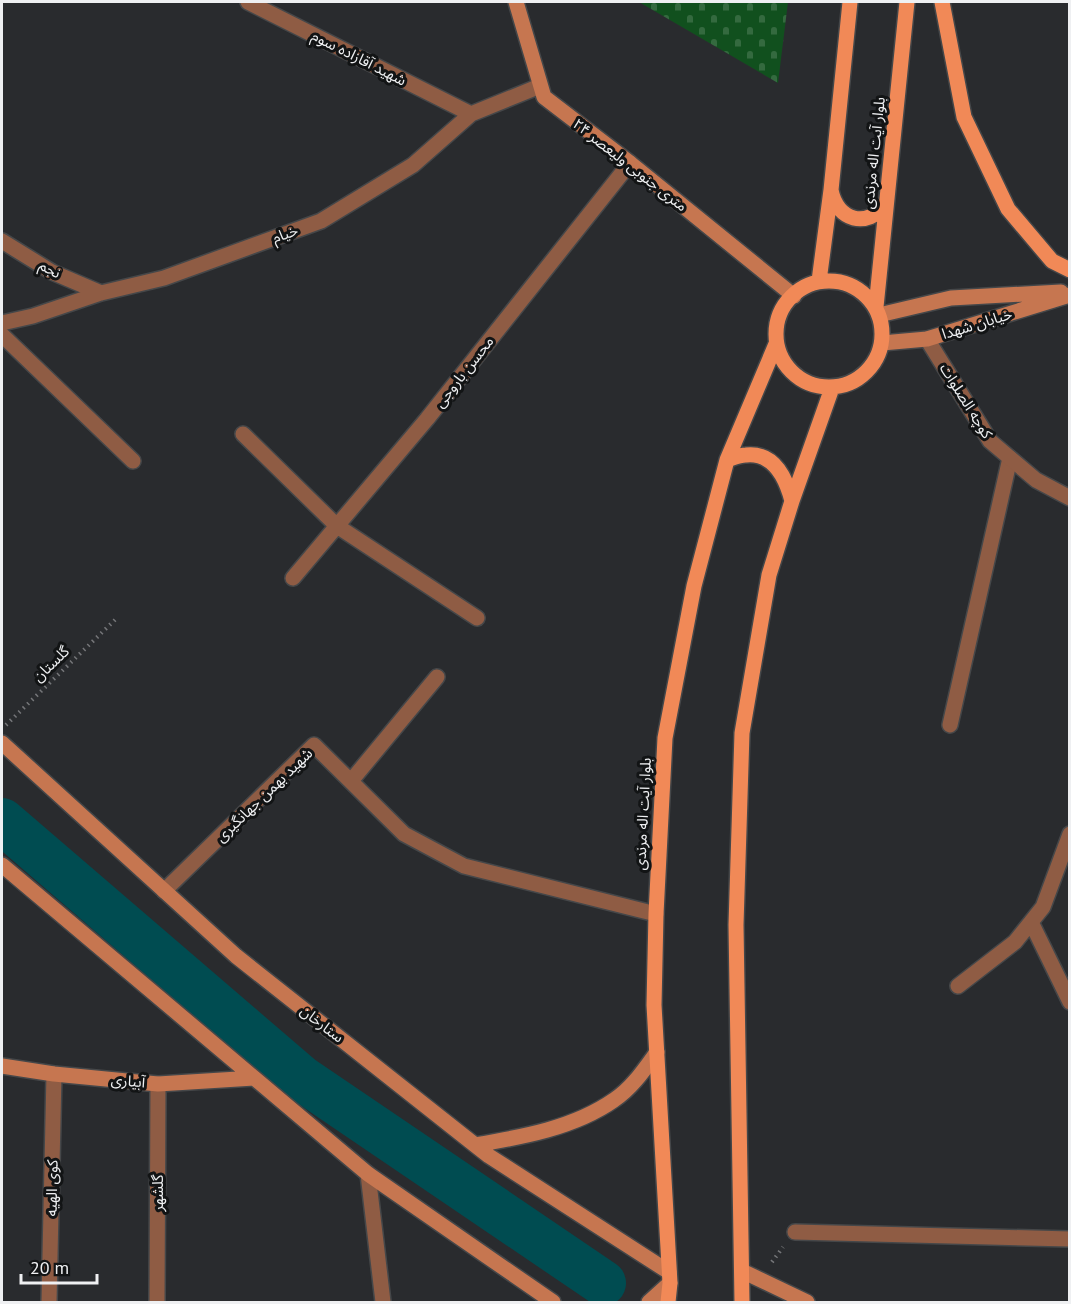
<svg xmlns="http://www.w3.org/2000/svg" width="1071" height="1304" viewBox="0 0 1071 1304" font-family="'PT Sans','Noto Sans Arabic',sans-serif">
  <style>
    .cemetery { fill: url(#cemetery-stones) }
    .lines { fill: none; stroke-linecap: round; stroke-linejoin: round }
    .river { stroke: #004c51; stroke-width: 46 }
    .lane-casing { stroke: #454749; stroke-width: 18 }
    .street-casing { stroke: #454749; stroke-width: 18 }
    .secondary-casing { stroke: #454749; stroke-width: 18 }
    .primary-casing { stroke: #454749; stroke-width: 18 }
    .path { stroke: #757679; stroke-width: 4; stroke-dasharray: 1.5 4.5; stroke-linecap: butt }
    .lane { stroke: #8f5c44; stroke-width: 15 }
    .street { stroke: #8f5c44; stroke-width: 15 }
    .secondary { stroke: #c67650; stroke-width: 15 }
    .primary { stroke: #f18957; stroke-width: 15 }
    .labels { text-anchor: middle; stroke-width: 6; stroke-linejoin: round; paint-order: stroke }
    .street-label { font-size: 15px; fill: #eff0f2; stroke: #121415 }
  </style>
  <defs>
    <pattern id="cemetery-stones" width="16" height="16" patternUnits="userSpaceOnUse" patternTransform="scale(1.5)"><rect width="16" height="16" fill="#11501e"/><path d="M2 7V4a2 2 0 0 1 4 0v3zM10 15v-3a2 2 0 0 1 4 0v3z" fill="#346a3f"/></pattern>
  </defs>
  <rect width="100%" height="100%" fill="#292b2e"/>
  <!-- cemetery -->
  <path class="cemetery" d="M 639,2 L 788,2 L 778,83 Z"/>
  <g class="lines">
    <!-- river -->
    <path class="river" d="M 2,821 L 301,1078 L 603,1283"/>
    <defs>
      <path id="lane" d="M 2,335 L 133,461
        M 243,434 L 337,526 L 477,618
        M 293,578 L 427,419 L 630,163
        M 950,725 L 1010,458"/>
      <path id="street" d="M 248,2 L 471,114
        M 2,241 L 52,272 L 101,293
        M 2,323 L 33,316 L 101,293 L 164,278 L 321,221 L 413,165 L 471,114 L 540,86
        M 927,339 L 990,441 L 1036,480 L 1070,498
        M 351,781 L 437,677
        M 164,891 L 314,745 L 404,834 L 464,866 L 656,914
        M 1031,922 L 1070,1002
        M 958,986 L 1015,942 L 1043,907 L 1070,834
        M 368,1174 L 383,1302
        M 795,1232 L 1070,1239
        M 49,1302 L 54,1074
        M 157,1302 L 158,1084"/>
      <path id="secondary" d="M 516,2 L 544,97 L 630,163 L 794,296
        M 879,315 L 951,298 L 1061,292
        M 882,343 L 927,339 L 1070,295
        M 2,743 L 236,956 L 475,1145 L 489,1156 L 669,1272
        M 2,865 L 368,1174 L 553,1302
        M 2,1066 L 54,1074 L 158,1084 L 254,1078
        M 475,1145 C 522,1137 574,1128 614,1100 C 632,1088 644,1070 657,1052
        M 742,1271 L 807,1302
        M 649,1302 L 670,1283"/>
      <path id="primary" d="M 942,2 L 964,117 L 1008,209 L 1052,261 L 1070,270
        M 831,190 C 837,221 867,229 886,204
        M776 334a53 53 0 1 1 106 0a53 53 0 1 1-106 0Z
        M 819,281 L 831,190 L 850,2
        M 876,307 L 907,2
        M 727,460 C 733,458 740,455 746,455 C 774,452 786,478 792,501
        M 668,1302 L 670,1283 L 654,1005 L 656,914 L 665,738 L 694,586 L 727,460 L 776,344
        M 742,1302 L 736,925 L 742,733 L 769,575 L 792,501 L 832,388"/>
    </defs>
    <!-- lane casing -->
    <use href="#lane" class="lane-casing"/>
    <!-- street casing -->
    <use href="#street" class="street-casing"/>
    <!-- secondary casing -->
    <use href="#secondary" class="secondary-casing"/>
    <!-- primary casing -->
    <use href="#primary" class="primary-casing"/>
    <!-- path -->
    <path class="path" d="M 6,725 L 118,617
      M 772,1262 L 783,1247"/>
    <!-- lane -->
    <use href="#lane" class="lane"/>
    <!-- street -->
    <use href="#street" class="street"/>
    <!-- secondary -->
    <use href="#secondary" class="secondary"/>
    <!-- primary -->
    <use href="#primary" class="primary"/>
  </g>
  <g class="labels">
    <!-- street labels -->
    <g class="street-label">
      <text transform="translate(359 58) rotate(27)" y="5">شهید آقازاده سوم</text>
      <text transform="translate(874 153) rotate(-84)" y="5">بلوار آیت اله مرندی</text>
      <text transform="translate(630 165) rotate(38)" y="5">۲۴ متری جنوبی ولیعصر</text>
      <text transform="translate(285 234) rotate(-20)" y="5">خیام</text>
      <text transform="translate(50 269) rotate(28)" y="5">نجم</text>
      <text transform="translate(977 324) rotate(-17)" y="5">خیابان شهدا</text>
      <text transform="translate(464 372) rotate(-52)" y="5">محسن باروجی</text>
      <text transform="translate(966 401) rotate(58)" y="5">کوچه الصلوات</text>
      <text transform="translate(51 664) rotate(-44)" y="5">گلستان</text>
      <text transform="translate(264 795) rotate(-44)" y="5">شهید بهمن جهانگیری</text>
      <text transform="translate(643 814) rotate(-87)" y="5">بلوار آیت اله مرندی</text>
      <text transform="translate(322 1024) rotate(38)" y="5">ستارخان</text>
      <text transform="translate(128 1081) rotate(5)" y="5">آبیاری</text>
      <text transform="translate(52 1188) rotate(-89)" y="5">کوی الهیه</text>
      <text transform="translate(158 1193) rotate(-90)" y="5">گلشهر</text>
    </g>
  </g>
  <!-- border -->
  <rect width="1071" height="1304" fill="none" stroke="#eff0f2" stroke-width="6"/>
  <!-- scale -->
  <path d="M21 1274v9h76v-9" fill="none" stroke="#eff0f2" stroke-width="3"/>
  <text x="30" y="1274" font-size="18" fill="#eff0f2" stroke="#121415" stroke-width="4.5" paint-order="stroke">20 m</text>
</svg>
